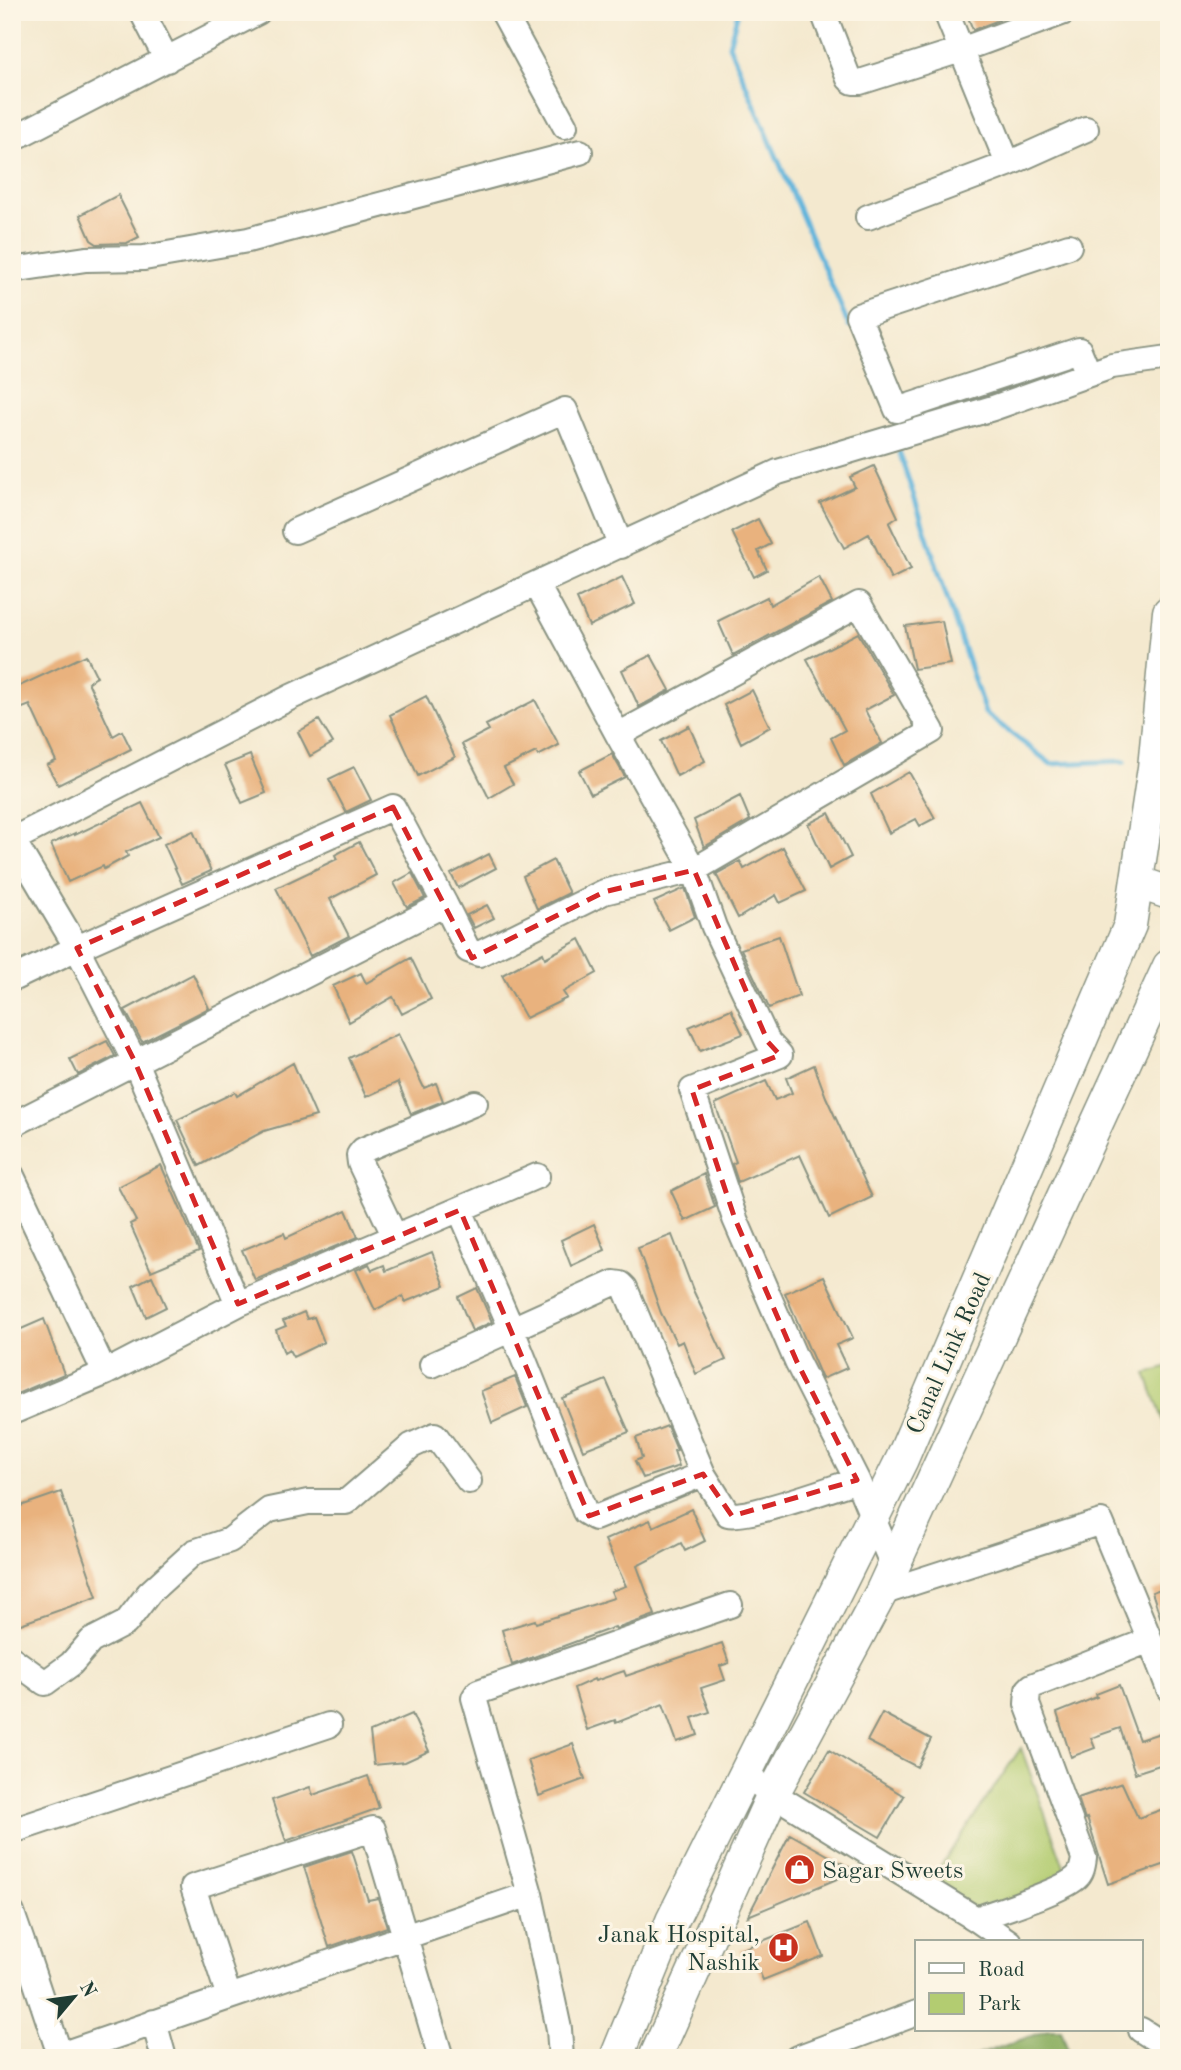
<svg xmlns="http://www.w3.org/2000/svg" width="1181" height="2070" viewBox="0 0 1181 2070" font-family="'Old Standard TT',serif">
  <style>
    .green { fill: #b3cc71; stroke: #698452; stroke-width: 2 }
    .forest { fill: #8eb063; stroke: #56764c; stroke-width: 2 }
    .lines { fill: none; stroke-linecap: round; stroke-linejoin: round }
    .stream { stroke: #5eb4db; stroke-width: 5 }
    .building { fill: #e9b27e }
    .minor-casing { stroke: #8a9382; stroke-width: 28 }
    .major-casing { stroke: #8a9382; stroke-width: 35 }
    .minor { stroke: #fff; stroke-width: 24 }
    .major { stroke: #fff; stroke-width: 32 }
    .marked { fill: none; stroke: #d62828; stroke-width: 5; stroke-dasharray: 14 9; stroke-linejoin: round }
    .labels { text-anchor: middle; stroke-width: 6; stroke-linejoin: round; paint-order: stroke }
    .street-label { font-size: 24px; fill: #1f3d34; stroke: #fcf5e5 }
    .poi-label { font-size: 24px; fill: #1f3d34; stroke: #fcf5e5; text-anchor: start }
  </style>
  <rect width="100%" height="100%" fill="#fcf5e5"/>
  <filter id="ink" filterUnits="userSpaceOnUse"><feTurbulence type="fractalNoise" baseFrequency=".0143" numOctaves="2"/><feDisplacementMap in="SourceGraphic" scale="14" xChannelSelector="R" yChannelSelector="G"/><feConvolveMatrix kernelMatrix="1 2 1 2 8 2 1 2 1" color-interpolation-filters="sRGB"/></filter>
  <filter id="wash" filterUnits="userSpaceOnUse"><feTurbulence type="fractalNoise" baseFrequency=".00686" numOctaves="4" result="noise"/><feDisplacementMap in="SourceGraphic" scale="28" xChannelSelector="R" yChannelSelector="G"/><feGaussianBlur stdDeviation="1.57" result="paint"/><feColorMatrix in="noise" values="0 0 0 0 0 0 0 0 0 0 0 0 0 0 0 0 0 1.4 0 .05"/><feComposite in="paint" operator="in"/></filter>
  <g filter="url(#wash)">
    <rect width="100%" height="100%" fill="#f4e9cf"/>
    <!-- green -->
    <path class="green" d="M 1169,1367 L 1169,1435 L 1146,1374 Z
      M 1021,1748 L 1067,1875 L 980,1913 L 932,1879 Z"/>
    <!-- forest -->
    <path class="forest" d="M 1048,2030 L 1061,2030 L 1071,2058 L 970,2058 Z"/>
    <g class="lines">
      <!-- stream -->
      <path class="stream" d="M 738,12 L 729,45 L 849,326
        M 896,442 L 985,713 L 1051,764 L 1125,761"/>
    </g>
    <g id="blocks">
      <!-- building -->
      <path class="building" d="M 966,12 L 996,12 L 999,20 L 973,30 Z
        M 118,195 L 139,237 L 127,243 L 97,244 L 91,240 L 80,215 Z
        M 874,466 L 898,517 L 889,523 L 911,569 L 891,579 L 869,534 L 844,548 L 820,503 L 855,487 L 850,477 Z
        M 758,519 L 771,544 L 758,551 L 767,570 L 754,577 L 732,532 Z
        M 622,577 L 635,604 L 589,626 L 577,599 Z
        M 819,577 L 832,602 L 733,655 L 718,621 L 767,597 L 770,605 Z
        M 942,621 L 951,664 L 914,669 L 905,626 Z
        M 858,633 L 894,695 L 865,710 L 882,743 L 844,765 L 831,738 L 845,730 L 807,659 Z
        M 86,655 L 97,677 L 88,682 L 113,736 L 122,731 L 131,749 L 58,785 L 47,765 L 56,761 L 30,705 L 20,709 L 13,689 Z
        M 651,655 L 670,690 L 639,707 L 622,670 Z
        M 752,690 L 770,727 L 741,743 L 724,705 Z
        M 426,696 L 455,757 L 418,776 L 390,715 Z
        M 535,700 L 559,745 L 538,756 L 536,752 L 504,768 L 513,784 L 489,798 L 462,744 L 489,730 L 486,725 Z
        M 319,720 L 333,743 L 310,756 L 298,732 Z
        M 689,726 L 705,761 L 677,776 L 661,741 Z
        M 612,754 L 625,777 L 591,794 L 579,771 Z
        M 250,755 L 266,793 L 242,803 L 225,765 Z
        M 354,767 L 371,800 L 346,812 L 329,779 Z
        M 909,772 L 935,818 L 920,826 L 916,819 L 889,833 L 871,794 Z
        M 740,796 L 750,820 L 704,847 L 694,820 Z
        M 142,803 L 159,837 L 126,852 L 128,856 L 104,869 L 103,866 L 68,882 L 51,844 L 75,833 L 75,835 Z
        M 829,813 L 851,857 L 829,869 L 808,824 Z
        M 193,831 L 211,871 L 182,884 L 164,844 Z
        M 359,842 L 376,875 L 330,899 L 349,936 L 310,956 L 276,888 L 337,859 L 335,855 Z
        M 783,847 L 806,891 L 780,903 L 776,895 L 738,918 L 716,874 L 740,861 L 744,869 Z
        M 489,854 L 496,868 L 458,888 L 451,874 Z
        M 553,860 L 569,893 L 537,909 L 523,876 Z
        M 412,873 L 425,898 L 407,907 L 394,883 Z
        M 685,888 L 695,917 L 669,930 L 654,902 Z
        M 487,905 L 494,918 L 474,928 L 467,915 Z
        M 779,936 L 799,996 L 769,1008 L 741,949 Z
        M 580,939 L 597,973 L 563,992 L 567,998 L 526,1018 L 502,975 L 543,953 L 545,958 Z
        M 411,958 L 431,999 L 402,1014 L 393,997 L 349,1022 L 333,986 L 361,973 L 366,983 Z
        M 193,974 L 209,1008 L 142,1042 L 125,1010 Z
        M 731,1009 L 743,1034 L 700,1051 L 689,1027 Z
        M 398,1034 L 424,1088 L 436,1083 L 443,1101 L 411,1114 L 398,1082 L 366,1097 L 349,1058 Z
        M 107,1041 L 115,1056 L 78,1075 L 70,1059 Z
        M 293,1063 L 316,1116 L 264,1131 L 199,1166 L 177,1120 L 235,1092 L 237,1096 Z
        M 814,1065 L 826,1097 L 872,1197 L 829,1218 L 800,1155 L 738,1182 L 732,1164 L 736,1162 L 715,1104 L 766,1081 L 775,1100 L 792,1093 L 786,1078 Z
        M 161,1165 L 199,1251 L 151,1271 L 130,1224 L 136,1221 L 118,1187 Z
        M 704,1174 L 715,1207 L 685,1221 L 671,1191 Z
        M 346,1210 L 358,1237 L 255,1280 L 242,1250 L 284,1233 L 286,1238 Z
        M 594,1224 L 605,1250 L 571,1266 L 561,1240 Z
        M 672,1235 L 693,1290 L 726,1360 L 696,1374 L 683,1341 L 677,1344 L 661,1313 L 638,1248 Z
        M 432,1252 L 445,1286 L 405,1302 L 403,1296 L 375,1310 L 356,1270 L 369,1264 L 372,1270 L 384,1265 L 386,1271 Z
        M 152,1276 L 166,1307 L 146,1317 L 133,1286 Z
        M 824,1276 L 853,1338 L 836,1345 L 847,1368 L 822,1379 L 785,1293 Z
        M 477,1288 L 492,1322 L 472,1331 L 458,1297 Z
        M 304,1312 L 307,1319 L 314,1317 L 324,1342 L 293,1357 L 289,1350 L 284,1353 L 276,1330 L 286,1326 L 283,1321 Z
        M 44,1319 L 64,1374 L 12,1396 L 12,1333 Z
        M 515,1377 L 527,1407 L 492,1423 L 481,1391 Z
        M 606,1380 L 629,1432 L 583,1450 L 562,1398 Z
        M 667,1426 L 677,1450 L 674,1451 L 679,1466 L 643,1478 L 635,1461 L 642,1458 L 636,1438 Z
        M 61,1492 L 97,1597 L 12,1627 L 12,1509 Z
        M 691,1509 L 705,1541 L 685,1551 L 681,1543 L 637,1566 L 655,1615 L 616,1629 L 615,1627 L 512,1665 L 502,1630 L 535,1620 L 536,1623 L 614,1598 L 611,1591 L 626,1586 L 605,1540 L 650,1520 L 653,1527 Z
        M 1169,1586 L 1169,1633 L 1166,1634 L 1152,1592 Z
        M 722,1643 L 729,1663 L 720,1666 L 725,1680 L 701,1688 L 710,1712 L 692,1718 L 698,1735 L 677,1742 L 663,1704 L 616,1723 L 615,1720 L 587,1730 L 574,1688 L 594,1679 L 595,1681 L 624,1671 L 626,1676 Z
        M 1119,1685 L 1139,1740 L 1169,1730 L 1169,1762 L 1135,1773 L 1120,1728 L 1091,1738 L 1095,1748 L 1071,1757 L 1057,1713 L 1097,1697 L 1096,1694 Z
        M 882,1713 L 931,1739 L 917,1767 L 867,1741 Z
        M 412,1714 L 429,1751 L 405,1762 L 374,1765 L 370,1732 Z
        M 573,1744 L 585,1779 L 539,1796 L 528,1760 Z
        M 829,1750 L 904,1796 L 880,1837 L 804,1792 Z
        M 368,1776 L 379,1808 L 286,1841 L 272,1800 L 310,1787 L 313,1795 Z
        M 1122,1783 L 1138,1818 L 1169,1807 L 1169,1863 L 1108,1884 L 1087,1818 L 1085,1819 L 1078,1798 Z
        M 790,1834 L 856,1871 L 748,1916 Z
        M 352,1851 L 368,1900 L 378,1898 L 387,1927 L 329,1947 L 304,1867 Z
        M 810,1922 L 823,1956 L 763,1980 L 756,1964 L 747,1967 L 740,1950 Z"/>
    </g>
  </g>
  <g filter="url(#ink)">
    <use href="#blocks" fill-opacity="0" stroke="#8a9382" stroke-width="2"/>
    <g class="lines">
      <defs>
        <path id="minor" d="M 142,12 L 167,60
          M 503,12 L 565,126
          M 823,12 L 849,79 L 853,82 L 860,82 L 961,50 L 1064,12
          M 946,12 L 1008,164
          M 12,139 L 258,12
          M 868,217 L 1008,164 L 1086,129
          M 1069,246 L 858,316 L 897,410 L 1079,350 L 1089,374
          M 12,270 L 86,259 L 144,258 L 248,240 L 580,152
          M 295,531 L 565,410 L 621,546
          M 537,585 L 618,735
          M 12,840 L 291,697 L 778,472 L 993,408 L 1112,366 L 1169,358
          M 13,840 L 77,948 L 135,1062 L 238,1304
          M 12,979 L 77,948 L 393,807 L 445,904
          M 12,1125 L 445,904 L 468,950 L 479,954 L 604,892 L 694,870 L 932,731 L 859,604 L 618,735 L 694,870 L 714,927 L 768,1042 L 780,1055 L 692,1090 L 735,1219 L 797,1362 L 857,1480 L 893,1566
          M 12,1176 L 105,1373 L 238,1304 L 537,1176
          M 460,1210 L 512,1330 L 585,1512 L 595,1518 L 703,1474
          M 395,1237 L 360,1163 L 359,1155 L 363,1150 L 475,1103
          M 432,1365 L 614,1283 L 621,1284 L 625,1288 L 703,1474 L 728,1514 C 746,1519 833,1488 857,1480
          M 12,1412 L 105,1373
          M 881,1593 L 1101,1522 L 1150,1640
          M 12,1659 L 45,1683 L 71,1664 L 91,1641 L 126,1623 L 149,1593 L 194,1552 L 230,1540 L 269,1510 L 308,1502 L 346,1502 L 411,1446 L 435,1435 L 469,1481
          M 744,1774 L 773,1794 L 976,1919 L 1009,1942
          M 12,1831 L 329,1725
          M 530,1894 L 474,1698 L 478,1692 L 730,1605
          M 12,1913 L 28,1959
          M 976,1919 C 998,1911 1060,1892 1076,1878 C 1082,1873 1083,1866 1084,1858 L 1027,1704 L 1028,1690 L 1032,1686 L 1150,1640 L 1169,1689
          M 12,1965 L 28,1959 L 60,2055 L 530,1894 L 559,2029 L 561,2058
          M 229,1997 L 193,1887 L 373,1829 L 441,2058
          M 154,2022 L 164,2058
          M 1141,2030 L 1169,2048
          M 797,2058 L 917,2013"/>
        <path id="major" d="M 1137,882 L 1169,893
          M 616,2058 L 672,1921 L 902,1459 L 1130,925 L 1154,768 L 1169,612
          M 655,2058 L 773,1794 L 881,1593 L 1169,966"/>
      </defs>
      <!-- minor casing -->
      <use href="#minor" class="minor-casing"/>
      <!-- major casing -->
      <use href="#major" class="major-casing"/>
      <!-- minor -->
      <use href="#minor" class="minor"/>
      <!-- major -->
      <use href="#major" class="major"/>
    </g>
  </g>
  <!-- marked area -->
  <path class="marked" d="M 393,807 L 472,958 L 604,892 L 694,870 L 768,1042 L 780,1055 L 692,1090 L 735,1219 L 797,1362 L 857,1480 L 732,1516 L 703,1474 L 589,1516 L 460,1210 L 238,1304 L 135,1062 L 77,948 Z"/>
  <!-- icons -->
  <defs>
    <symbol id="shop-disc" viewBox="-11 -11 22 22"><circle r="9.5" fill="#c8321e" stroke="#fcf5e5"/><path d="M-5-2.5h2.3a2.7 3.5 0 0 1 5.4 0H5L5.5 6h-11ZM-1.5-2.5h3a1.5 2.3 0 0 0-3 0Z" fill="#fff"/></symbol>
    <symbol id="hospital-disc" viewBox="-11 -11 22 22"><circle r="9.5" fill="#c8321e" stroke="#fcf5e5"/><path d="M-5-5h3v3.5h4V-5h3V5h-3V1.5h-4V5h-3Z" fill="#fff"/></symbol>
  </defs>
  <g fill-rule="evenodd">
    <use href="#shop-disc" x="782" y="1852" width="35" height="35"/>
    <use href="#hospital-disc" x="766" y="1930" width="35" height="35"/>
  </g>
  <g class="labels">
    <!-- street labels -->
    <g class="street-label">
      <text transform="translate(948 1353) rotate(-66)" y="8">Canal Link Road</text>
    </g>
    <!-- poi labels -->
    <g class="poi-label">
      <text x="822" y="1878">Sagar Sweets</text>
      <text x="760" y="1942" text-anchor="end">Janak Hospital,<tspan x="760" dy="28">Nashik</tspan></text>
    </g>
  </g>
  <!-- margin -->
  <rect width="1181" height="2070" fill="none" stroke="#fcf5e5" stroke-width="42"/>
  <!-- legend -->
  <rect x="915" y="1940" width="228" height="91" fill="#fcf5e5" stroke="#a4ab9e" stroke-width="2"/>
  <rect x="929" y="1963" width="35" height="10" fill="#ffffff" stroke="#a4ab9e" stroke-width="2"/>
  <text x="978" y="1976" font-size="21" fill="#1f3d34">Road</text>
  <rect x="929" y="1993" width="35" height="21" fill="#b3cc71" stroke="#a4ab9e" stroke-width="2"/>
  <text x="978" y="2010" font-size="21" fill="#1f3d34">Park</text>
  <!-- north arrow -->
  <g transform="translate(74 1997) rotate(61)" stroke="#fcf5e5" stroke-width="5" paint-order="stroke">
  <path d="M0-5L12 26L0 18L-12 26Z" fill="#1f3d34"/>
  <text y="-10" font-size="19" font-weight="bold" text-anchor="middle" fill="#1f3d34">N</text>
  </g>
</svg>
